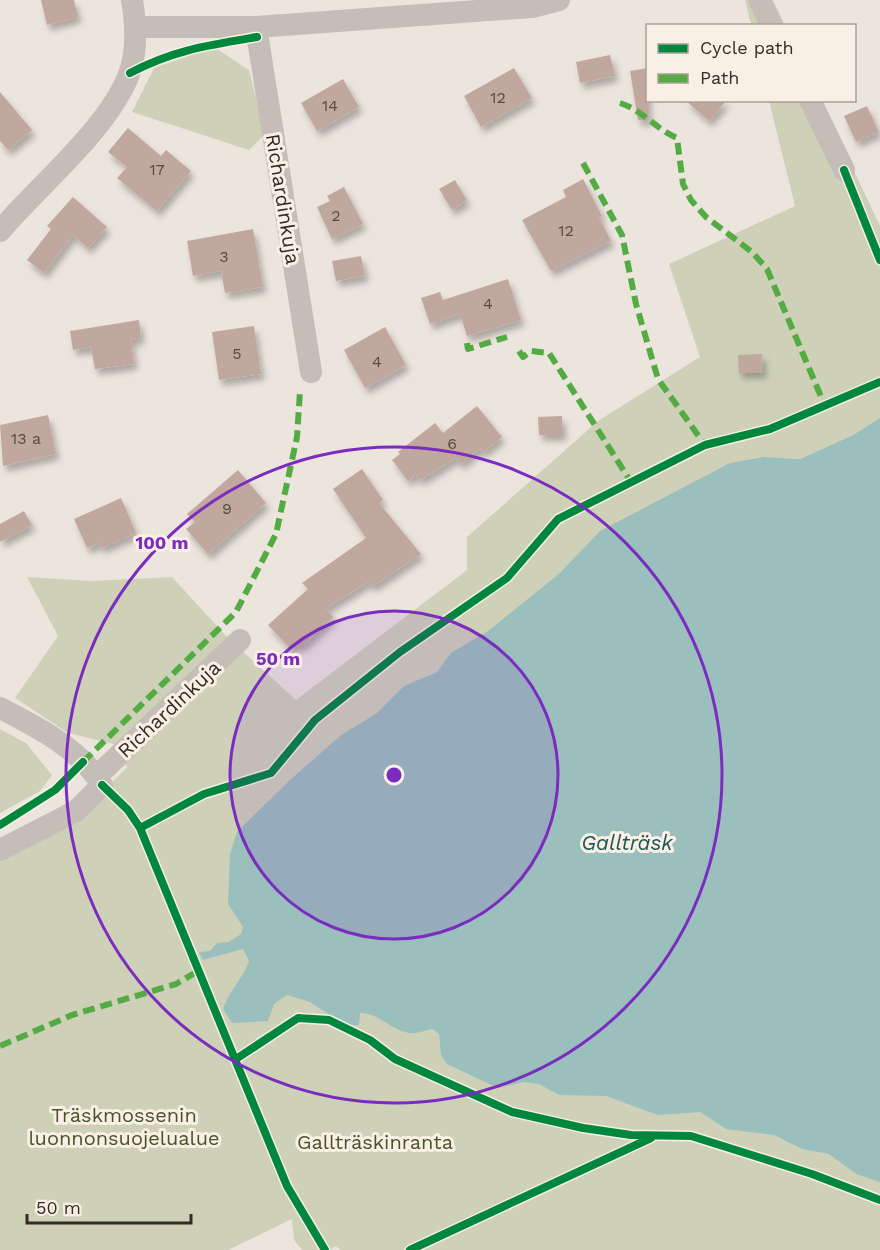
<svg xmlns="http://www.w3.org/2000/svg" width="880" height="1250" font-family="'Work Sans',sans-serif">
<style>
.green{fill:#ced1b8}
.water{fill:#9abfbd}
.building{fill:#c0a89f;filter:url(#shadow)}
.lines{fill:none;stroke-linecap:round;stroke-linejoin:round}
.minor{stroke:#c5bdb7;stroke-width:22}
.quiet{stroke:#54ab44;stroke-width:6;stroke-dasharray:12 6;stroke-linecap:butt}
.cycleway-casing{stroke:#f9efe5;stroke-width:11}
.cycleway{stroke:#00873e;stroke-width:8}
.ring{fill:none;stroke:#7b2cbf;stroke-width:3}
.labels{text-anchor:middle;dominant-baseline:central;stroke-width:6;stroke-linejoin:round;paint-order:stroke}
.number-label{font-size:16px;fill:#584a44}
.street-label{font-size:20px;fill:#352a26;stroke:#f9efe5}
.park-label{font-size:20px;fill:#465429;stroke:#f9efe5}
.water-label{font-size:21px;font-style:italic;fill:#1b5657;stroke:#f9efe5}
.centre{fill:#7b2cbf;stroke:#f9efe5;stroke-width:3}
.ring-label{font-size:18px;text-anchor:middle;font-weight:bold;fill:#7b2cbf;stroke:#f9efe5;stroke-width:6;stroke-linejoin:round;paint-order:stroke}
</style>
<defs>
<filter id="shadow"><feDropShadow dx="3.5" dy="6" stdDeviation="3" flood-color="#0004"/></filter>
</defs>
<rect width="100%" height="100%" fill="#ece5de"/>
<path class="green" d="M 745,0 L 773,0 L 785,25 L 751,25 Z
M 214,47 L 249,70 L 265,134 L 249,150 L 132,112 L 154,68 Z
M 769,101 L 821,101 L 880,226 L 880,418 L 853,435 L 800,459 L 764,457 L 880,711 L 880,1250 L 340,1250 L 336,1246 L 329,1250 L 302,1250 L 294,1240 L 292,1219 L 228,1250 L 0,1250 L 0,855 L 98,803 L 113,781 L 127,768 L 118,745 L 68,733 L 15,698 L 58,636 L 27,577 L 91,581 L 172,577 L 227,637 L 296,700 L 467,570 L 467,537 L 598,421 L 700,357 L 669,264 L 795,206 Z
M 0,729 L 26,743 L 52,775 L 40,791 L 0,813 Z"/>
<path class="water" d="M 880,418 L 880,1182 L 856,1174 L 829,1154 L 802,1149 L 774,1135 L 726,1129 L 700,1112 L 658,1115 L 606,1096 L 559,1095 L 539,1084 L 524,1082 L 498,1088 L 447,1064 L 441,1055 L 439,1034 L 433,1029 C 426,1030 417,1034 409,1033 C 391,1030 377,1012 360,1013 L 359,1025 L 347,1026 L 310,1002 L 287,995 L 274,1004 L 268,1021 L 232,1023 L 223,1009 C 229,990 243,979 249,961 L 243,949 L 203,960 L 199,952 L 210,951 L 217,943 L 229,942 L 241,934 L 243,927 L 228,904 L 230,854 L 237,832 L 290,780 L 340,736 L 377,713 L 404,686 L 437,672 L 451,653 L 488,631 L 560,573 L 600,531 L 730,463 L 764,457 L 800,459 L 853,435 Z"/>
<path class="building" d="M 41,0 L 74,0 L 78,17 L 47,25 Z
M 610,55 L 615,76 L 580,83 L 576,62 Z
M 514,68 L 532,98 L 481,127 L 464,96 Z
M 648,68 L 648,120 L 638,120 L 630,71 Z
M 343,79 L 359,107 L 317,131 L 301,103 Z
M 0,92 L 32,130 L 8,150 L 0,141 Z
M 685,100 L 727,100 L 709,121 Z
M 867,106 L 879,132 L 856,142 L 844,116 Z
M 128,128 L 161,156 L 166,150 L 191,171 L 157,211 L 117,178 L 127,167 L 108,152 Z
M 583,179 L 602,216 L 599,217 L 611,241 L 551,271 L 522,220 L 566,197 L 563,190 Z
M 455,180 L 467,200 L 452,210 L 439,189 Z
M 344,187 L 363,224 L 332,239 L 317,207 L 330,201 L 327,196 Z
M 73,197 L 107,227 L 88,248 L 73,235 L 44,273 L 27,260 L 51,229 L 47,226 Z
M 253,229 L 263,287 L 225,293 L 221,271 L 193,276 L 187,241 Z
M 361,256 L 365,276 L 336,281 L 332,261 Z
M 508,279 L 521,320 L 467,336 L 460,314 L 430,324 L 421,298 L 440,292 L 443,300 Z
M 139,320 L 141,338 L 131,340 L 134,364 L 95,369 L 91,347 L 73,350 L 70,331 Z
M 254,326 L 261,374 L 219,380 L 212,332 Z
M 385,327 L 406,365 L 365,388 L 344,350 Z
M 762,354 L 763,372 L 739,373 L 738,355 Z
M 477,406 L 502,437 L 483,452 L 480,448 L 461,464 L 456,458 L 420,480 L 416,474 L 408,481 L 392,460 L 400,454 L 398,452 L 435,423 L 443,433 Z
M 48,415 L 56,454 L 3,466 L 0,425 Z
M 562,416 L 563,435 L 539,435 L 538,417 Z
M 362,469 L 383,500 L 379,503 L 421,554 L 373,586 L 368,582 L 326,608 L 333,617 L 302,646 L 296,645 L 291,649 L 268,625 L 308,589 L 302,583 L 366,538 L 333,489 Z
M 238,470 L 266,503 L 208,554 L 186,529 L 195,522 L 187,514 Z
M 121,498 L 136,533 L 101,548 L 99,543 L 87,548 L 74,519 Z
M 24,511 L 32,525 L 0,542 L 0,524 Z"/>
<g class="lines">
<path class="minor" d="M 759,0 L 772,26
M 137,27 L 256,27 L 532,7 L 559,0
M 256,27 L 311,372
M 810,100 L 844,170
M 0,231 C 40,184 104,133 128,77 C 138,53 136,24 132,0
M 0,708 C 37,727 79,748 102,785 L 76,811 L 0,850
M 97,776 L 240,640"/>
<path class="quiet" d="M 620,103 C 642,110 656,129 677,138 L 683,184 L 691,200 L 706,217 L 752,252 L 767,269 L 825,406
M 583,163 L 622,235 L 636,304 L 658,379 L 705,445
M 467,343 L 468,349 L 507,337
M 519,351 L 523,357 L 531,351 L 549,353 L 631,482
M 83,762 L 236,612 L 276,534 L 297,437 L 300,391
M 0,1046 L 72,1015 L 176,984 L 200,970"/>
<g class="cycleway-casing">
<path id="cycleway" d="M 130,73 C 173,50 209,45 257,37
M 844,170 L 880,260
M 102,785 L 128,810 L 140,828 L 287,1186 L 325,1250
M 0,825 L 55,790 L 83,762
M 140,828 L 204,794 L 271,773 L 315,720 L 400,652 L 507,578 L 558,519 L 705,445 L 770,429 L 880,382
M 236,1059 L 298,1018 L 329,1020 L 370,1040 L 395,1059 L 512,1112 L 583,1128 L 631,1135 L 691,1136 L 812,1174 L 880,1200
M 410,1250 L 651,1138"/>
</g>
<use href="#cycleway" class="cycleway"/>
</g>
<circle cx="394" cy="775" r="164" fill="#7b2cbf" fill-opacity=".12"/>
<g class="ring">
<circle cx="394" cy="775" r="164"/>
<circle cx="394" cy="775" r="328"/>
</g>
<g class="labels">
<g class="number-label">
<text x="498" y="97">12</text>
<text x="330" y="105">14</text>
<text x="157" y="169">17</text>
<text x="336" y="215">2</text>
<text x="566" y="230">12</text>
<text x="224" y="256">3</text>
<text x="488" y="303">4</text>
<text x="237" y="353">5</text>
<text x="377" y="361">4</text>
<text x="26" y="438">13 a</text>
<text x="452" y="443">6</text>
<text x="227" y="508">9</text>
</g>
<g class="street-label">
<text transform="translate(283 199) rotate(81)">Richardinkuja</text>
<text transform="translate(169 709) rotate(-43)">Richardinkuja</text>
</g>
<g class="park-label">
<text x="124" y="1115">Träskmossenin<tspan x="124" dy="23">luonnonsuojelualue</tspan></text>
<text x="375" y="1142">Gallträskinranta</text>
</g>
<g class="water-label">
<text x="627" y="842">Gallträsk</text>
</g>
</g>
<circle cx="394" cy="775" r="9" class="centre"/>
<g class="ring-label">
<text x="162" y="549">100 m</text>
<text x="278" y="665">50 m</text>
</g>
<rect x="646" y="24" width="210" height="78" fill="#f9efe5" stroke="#aba099" stroke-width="1.5"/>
<rect x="658" y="44" width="30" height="9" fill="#00873e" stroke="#aba099" stroke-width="1.5"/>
<text x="700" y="54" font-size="18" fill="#352a26">Cycle path</text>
<rect x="658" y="74" width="30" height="9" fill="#54ab44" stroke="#aba099" stroke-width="1.5"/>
<text x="700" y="84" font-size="18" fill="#352a26">Path</text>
<path d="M27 1214v9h164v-9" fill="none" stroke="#352a26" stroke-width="3"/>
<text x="36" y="1214" font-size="18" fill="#352a26" stroke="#f9efe5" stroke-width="4.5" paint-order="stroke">50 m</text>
</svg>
